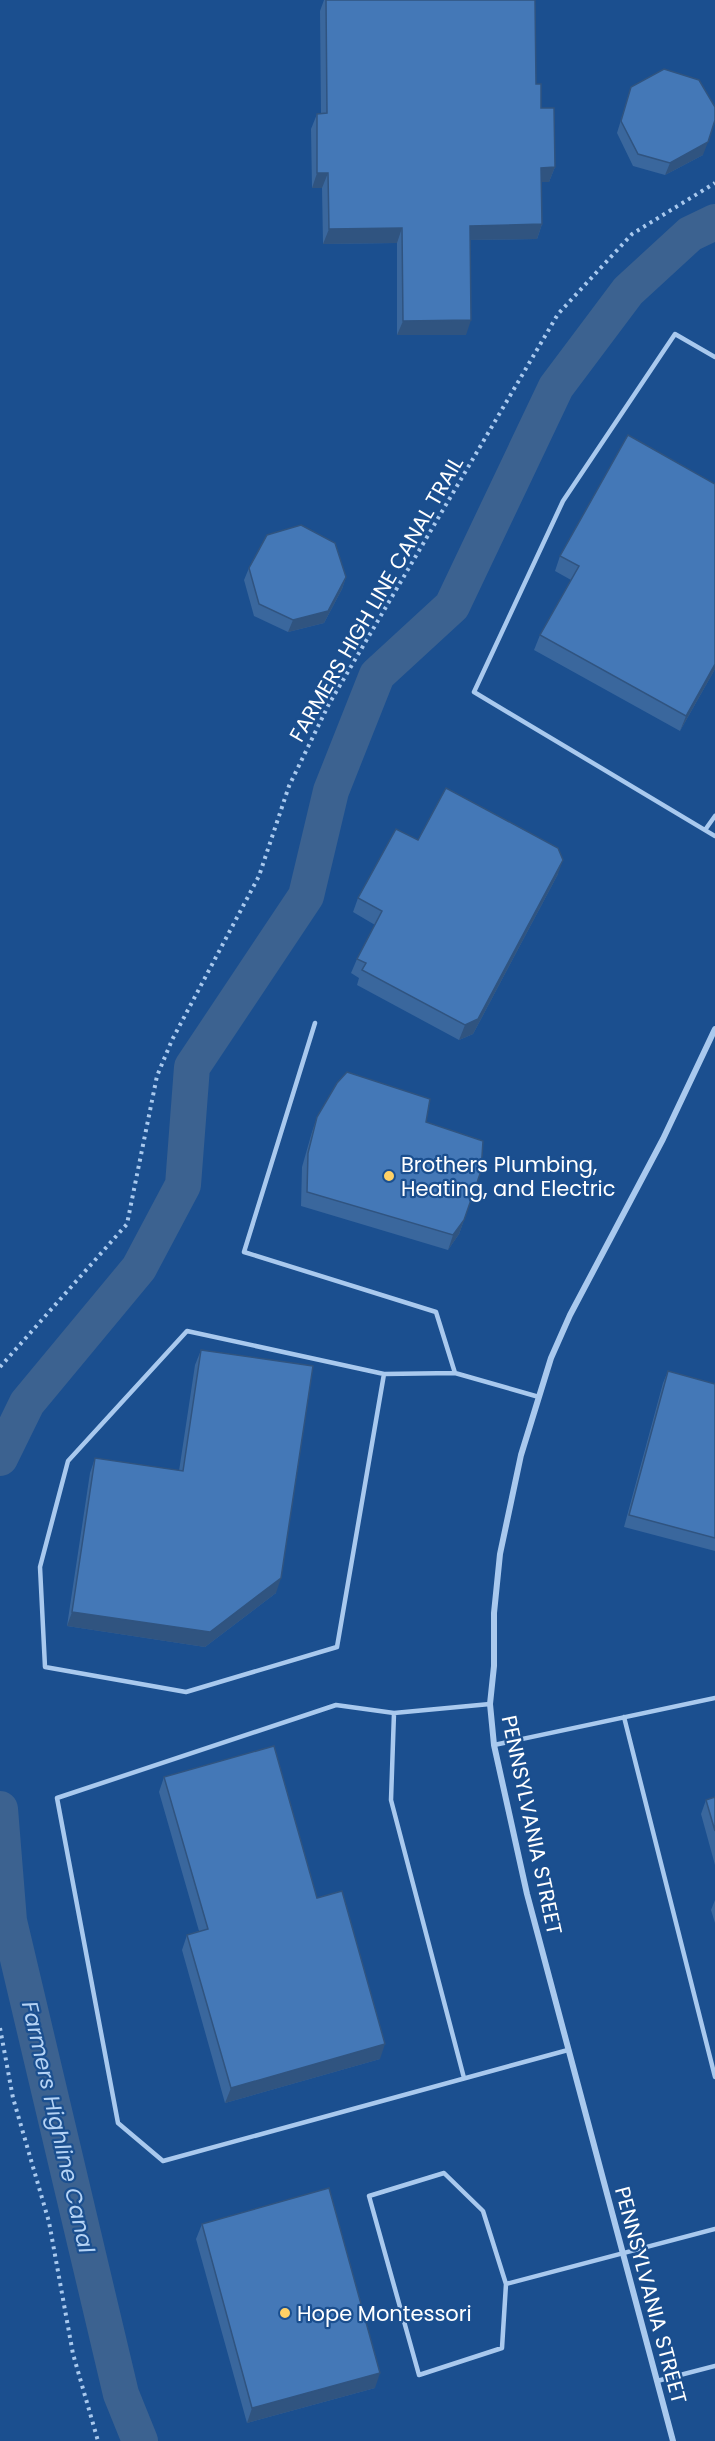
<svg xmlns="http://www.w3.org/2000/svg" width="715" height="2441" font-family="Poppins,sans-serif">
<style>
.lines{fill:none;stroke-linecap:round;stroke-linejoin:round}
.canal{stroke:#3c6290;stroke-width:36}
.path{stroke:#a9c9ee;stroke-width:4;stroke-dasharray:3 4.5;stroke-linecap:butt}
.lane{stroke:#a9c9ee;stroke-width:4.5}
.street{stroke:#a9c9ee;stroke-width:6}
.wall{fill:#3a679d}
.shaded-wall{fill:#305480}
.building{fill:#4478b7;stroke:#305480;stroke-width:1.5}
.poi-dot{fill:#ffd166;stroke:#1b4f8f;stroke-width:2}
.labels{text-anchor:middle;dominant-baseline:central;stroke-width:4.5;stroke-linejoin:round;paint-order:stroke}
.street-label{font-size:21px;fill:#fff;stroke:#1b4f8f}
.poi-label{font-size:21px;fill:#fff;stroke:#1b4f8f;text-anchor:start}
.water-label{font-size:22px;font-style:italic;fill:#b5d3f5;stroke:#1b4f8f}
</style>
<rect width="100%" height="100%" fill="#1b4f8f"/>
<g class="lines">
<path class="canal" d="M 0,1458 L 27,1403 L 139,1268 L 183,1185 L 192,1067 L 306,896 L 331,791 L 377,675 L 452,606 L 556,387 L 628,291 L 690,234 L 715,222
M 0,1809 L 9,1921 L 121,2394 L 140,2441"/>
<path class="path" d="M 0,1367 L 127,1224 L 157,1076 L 172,1040 L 259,876 L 289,786 L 329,704 L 558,314 L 632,234 L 715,183
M 0,2028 L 13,2098 L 49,2222 L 73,2354 L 98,2441"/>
<path class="lane" d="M 715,357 L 675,334 L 563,501 L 474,692 L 715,836
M 705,830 L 715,816
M 315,1023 L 244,1252 L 436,1312 L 455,1373 L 539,1397
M 384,1374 L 337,1647 L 186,1692 L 45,1667 L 40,1567 L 68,1461 L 187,1331 L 384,1374 L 455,1373
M 490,1704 L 394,1713 L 336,1705 L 57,1798 L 118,2123 L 163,2161 L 568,2050
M 394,1713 L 391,1800 L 464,2078
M 624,1717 L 715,2077
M 494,1745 L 715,1698
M 444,2173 L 483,2211 L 506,2284 L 502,2348 L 419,2375 L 369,2196 Z
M 506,2284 L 715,2229
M 657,2381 L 715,2366"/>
<path class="street" d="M 673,2441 L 527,1894 L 494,1745 L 490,1704 L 494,1666 L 494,1613 L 500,1554 L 521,1455 L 551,1358 L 570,1315 L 663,1139 L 715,1029"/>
</g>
<path class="wall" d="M 324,0 L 535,0 L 536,84 L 555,167 L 549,182 L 541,182 L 542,224 L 537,239 L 470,240 L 466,335 L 397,335 L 397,243 L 323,244 L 322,188 L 312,188 L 311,129 L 317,114 L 321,114 L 320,11 Z
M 631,87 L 703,155 L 665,175 L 633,166 L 617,133 Z
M 715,484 L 715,669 L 680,731 L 534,650 L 540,635 L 571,580 L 555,571 L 560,556 Z
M 249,568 L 346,577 L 342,589 L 324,623 L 288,632 L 254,616 L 244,580 Z
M 418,840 L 558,874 L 473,1034 L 459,1040 L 357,985 L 359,978 L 351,973 L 357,959 L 375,925 L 353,912 L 358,898 Z
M 317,1117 L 426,1122 L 464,1220 L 459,1234 L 448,1250 L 301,1206 L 302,1167 L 312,1132 Z
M 201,1350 L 276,1593 L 205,1647 L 67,1626 L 90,1473 L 95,1458 L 179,1471 L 195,1365 Z
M 668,1371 L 715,1384 L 715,1551 L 624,1527 L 663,1383 Z
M 164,1777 L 317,1898 L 380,2059 L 225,2103 L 182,1950 L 187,1935 L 199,1931 L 159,1792 Z
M 715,1797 L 715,1865 L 701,1814 L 706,1800 Z
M 715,1900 L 715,1923 L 711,1910 Z
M 202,2224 L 375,2388 L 247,2423 L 196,2239 Z"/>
<path class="shaded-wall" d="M 708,142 L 703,155 L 665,175 L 670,163 Z
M 555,167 L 549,182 L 536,182 L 541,168 Z
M 317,173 L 328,173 L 322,188 L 312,188 Z
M 542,224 L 537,239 L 465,240 L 470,226 Z
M 402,228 L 397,243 L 323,244 L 329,229 Z
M 471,320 L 466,335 L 397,335 L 403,321 Z
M 346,577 L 342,589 L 324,623 L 288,632 L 293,620 Z
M 715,664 L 715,669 L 680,731 L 686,716 Z
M 563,860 L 558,874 L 473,1034 L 459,1040 L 465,1025 Z
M 464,1220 L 459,1234 L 448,1250 L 453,1235 Z
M 281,1578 L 276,1593 L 205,1647 L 67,1626 L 72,1612 Z
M 385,2044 L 380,2059 L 225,2103 L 231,2088 Z
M 380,2373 L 375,2388 L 247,2423 L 252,2408 Z"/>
<path class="building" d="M 326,0 L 535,0 L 536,84 L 541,84 L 541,108 L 554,108 L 555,167 L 541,168 L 542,224 L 470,226 L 471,320 L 403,321 L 402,228 L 329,229 L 328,173 L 317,173 L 317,114 L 327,113 Z
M 664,69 L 699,80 L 715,107 L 715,120 L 708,142 L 670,163 L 638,154 L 621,121 L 631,87 Z
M 628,435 L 715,484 L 715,664 L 686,716 L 540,635 L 579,566 L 560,556 Z
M 301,525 L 335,543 L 346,577 L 328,611 L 293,620 L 259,604 L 249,568 L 267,535 Z
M 446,788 L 558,848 L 563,860 L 478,1019 L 465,1025 L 362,970 L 366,963 L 357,959 L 382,911 L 358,898 L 396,829 L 418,840 Z
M 347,1072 L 430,1099 L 426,1122 L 483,1141 L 481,1171 L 464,1220 L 453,1235 L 307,1192 L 308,1153 L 317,1117 L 337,1083 Z
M 201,1350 L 313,1366 L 281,1578 L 210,1632 L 72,1612 L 95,1458 L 183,1471 Z
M 668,1371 L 715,1384 L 715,1538 L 629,1515 Z
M 274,1746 L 317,1898 L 342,1891 L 385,2044 L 231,2088 L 187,1935 L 208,1929 L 164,1777 Z
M 715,1797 L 715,1831 L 706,1800 Z
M 329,2188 L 380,2373 L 252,2408 L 202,2224 Z"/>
<g class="poi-dot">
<circle cx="389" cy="1176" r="6"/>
<circle cx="285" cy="2313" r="6"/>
</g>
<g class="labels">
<g class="street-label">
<text transform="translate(376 599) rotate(-60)">FARMERS HIGH LINE CANAL TRAIL</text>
<text transform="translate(532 1825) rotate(78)">PENNSYLVANIA STREET</text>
<text transform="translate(651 2295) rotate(75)">PENNSYLVANIA STREET</text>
</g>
<g class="poi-label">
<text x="401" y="1164">Brothers Plumbing,<tspan x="401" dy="24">Heating, and Electric</tspan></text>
<text x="297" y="2313">Hope Montessori</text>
</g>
<g class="water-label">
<text transform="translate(58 2127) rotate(77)">Farmers Highline Canal</text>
</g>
</g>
</svg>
